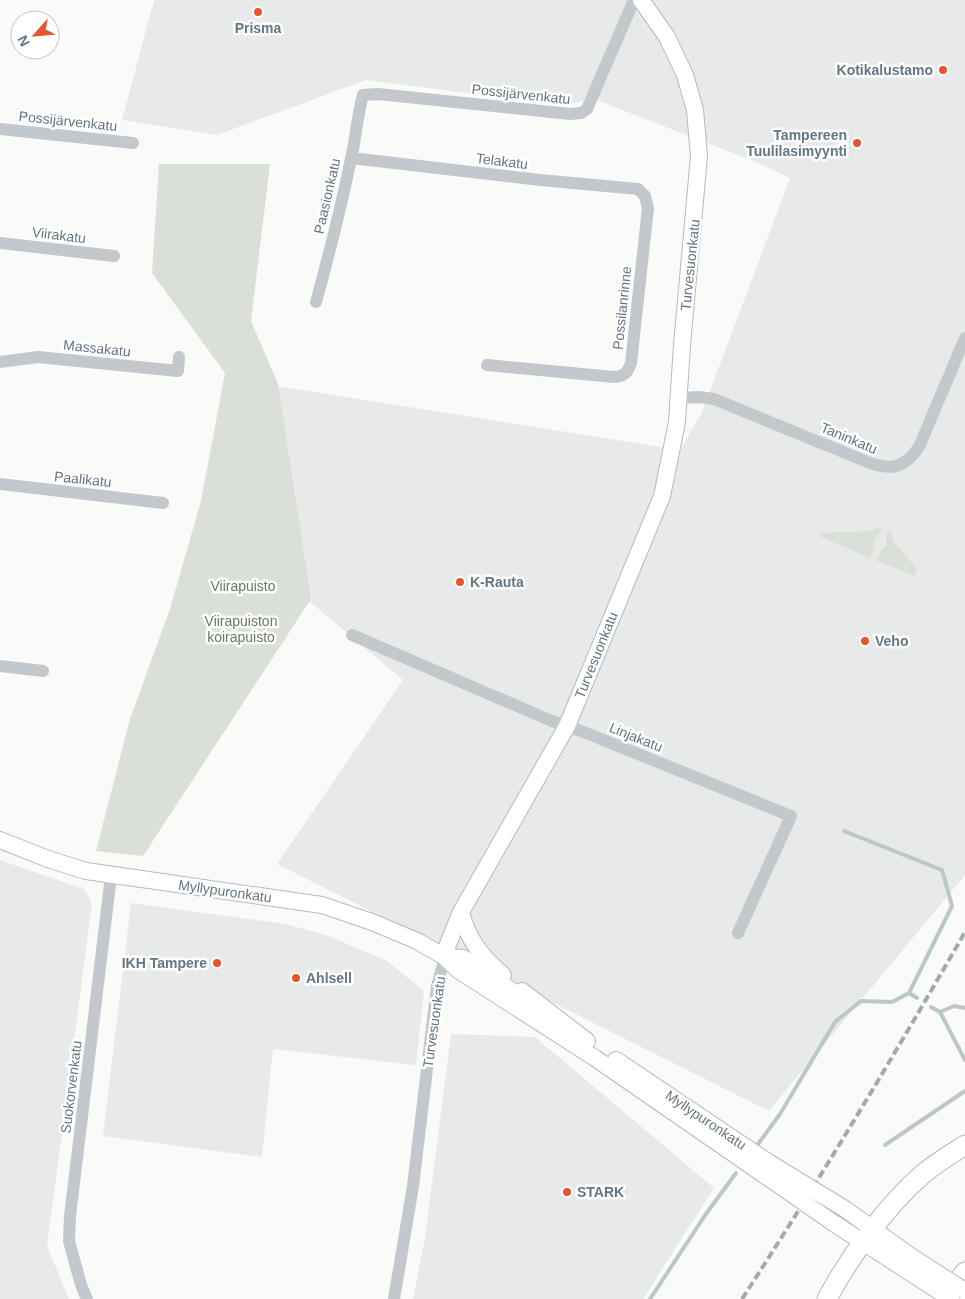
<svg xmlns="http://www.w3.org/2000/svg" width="965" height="1299" font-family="Arial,sans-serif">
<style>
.built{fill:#e8e9e9}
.green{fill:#dadfd7}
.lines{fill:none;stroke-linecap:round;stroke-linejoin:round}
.stream{stroke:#bbc7cb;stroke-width:4}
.major-casing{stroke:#b5babe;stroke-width:18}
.highway-casing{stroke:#b4b9bd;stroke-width:21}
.minor{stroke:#c3c8cc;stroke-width:12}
.major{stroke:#fff;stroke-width:16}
.highway{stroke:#fff;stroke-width:19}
.rail{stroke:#a2aab0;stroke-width:4;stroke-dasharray:8 4;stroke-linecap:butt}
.major-bridge-casing{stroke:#b5babe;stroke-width:18;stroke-linecap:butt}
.major-bridge{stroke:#fff;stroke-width:16}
.poi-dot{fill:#e4572e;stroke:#fff;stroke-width:2}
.labels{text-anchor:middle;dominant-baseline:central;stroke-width:5;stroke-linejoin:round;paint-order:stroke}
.poi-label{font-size:14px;font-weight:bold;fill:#657683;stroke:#fff;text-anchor:start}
.street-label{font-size:14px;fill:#657683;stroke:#fff}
.park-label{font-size:14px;fill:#687a64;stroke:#fff}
</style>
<rect width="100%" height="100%" fill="#fafaf8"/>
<path class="built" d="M 154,0 L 965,0 L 965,875 L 769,1111 L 277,864 L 403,680 L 309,601 L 276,386 L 680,450 L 702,412 L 790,178 L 756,162 L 594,99 L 561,105 L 366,80 L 217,135 L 122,120 Z
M 0,860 L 84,889 L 92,904 L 47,1246 L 69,1299 L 0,1299 Z
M 131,903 L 286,924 L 326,935 L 387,961 L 424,991 L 416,1065 L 273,1049 L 262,1157 L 103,1136 Z
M 451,1034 L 535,1037 L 714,1188 L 643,1299 L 413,1299 L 425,1238 Z"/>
<path class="green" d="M 159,164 L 270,164 L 251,321 L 278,384 L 311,599 L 143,856 L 96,851 L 130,719 L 170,609 L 201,501 L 225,373 L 152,273 Z
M 877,528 L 882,529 L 879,535 L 873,540 L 874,547 L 870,558 L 819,536 L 823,533 L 870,531 Z
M 888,531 L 891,532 L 893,541 L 917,569 L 915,575 L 912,575 L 877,561 L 881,549 L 883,550 L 887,544 L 886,538 Z"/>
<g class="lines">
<path class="stream" d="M 909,993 L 917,998
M 931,1007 L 940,1012 L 965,1060
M 940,1012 L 954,1006 L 965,1008
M 758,1144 L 780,1114 L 835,1022 L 861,1001 L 892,1002 L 909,993 L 952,906 L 942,870 L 844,831
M 885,1145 L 965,1091
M 650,1299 L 706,1214 L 736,1173"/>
<g class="major-casing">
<path id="major" d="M 0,840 L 48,859 L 86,871 L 322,905 L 372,922 L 417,941 L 445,957 L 458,970 L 595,1058 L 760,1172
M 461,912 C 468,940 481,956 503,975
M 445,957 L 448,944 L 461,912 L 567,726 L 662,496 L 677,422 L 682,345 L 699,156 L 695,110 L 685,75 L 667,37 L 641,0
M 445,957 L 463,958 L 527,1001
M 522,991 L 587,1041
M 616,1060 L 768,1162
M 845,1209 L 912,1257
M 835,1224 L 903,1268"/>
</g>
<g class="highway-casing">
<path id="highway" d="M 827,1299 C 850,1256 886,1206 923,1174 C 936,1163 951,1154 965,1145
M 944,1299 L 965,1272"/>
</g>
<path class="minor" d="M 0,129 L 133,143
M 351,158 L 540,180 L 638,189 L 645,196 L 648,208 L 631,363 C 628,372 624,377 614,377 L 487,365
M 0,243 L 114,256
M 316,302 C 329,255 341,207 351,159 C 356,138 357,116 363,95 L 378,94 L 570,114 L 581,113 L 587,109 L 634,0
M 0,362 L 38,357 L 178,371 L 179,357
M 679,398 L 699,397 L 714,399 L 870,463 C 893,471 905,467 919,447 L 965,338
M 0,484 L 163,503
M 352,635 L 552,721 L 581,731 L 791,816 L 738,933
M 0,666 L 43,671
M 87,1299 L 81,1285 L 69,1241 L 70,1216 L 111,876
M 394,1299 L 413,1186 L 437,986 L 445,957"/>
<use href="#major" class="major"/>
<use href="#highway" class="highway"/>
<path class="rail" d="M 742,1299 C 820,1179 894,1056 965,932"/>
<g class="major-bridge-casing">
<path id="major-bridge" d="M 768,1162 L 845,1209
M 760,1172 L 835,1224
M 912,1257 L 965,1291
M 903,1268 L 951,1299"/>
</g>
<use href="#major-bridge" class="major-bridge"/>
</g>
<g class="poi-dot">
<circle cx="258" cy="12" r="5"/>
<circle cx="943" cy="70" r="5"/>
<circle cx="857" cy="143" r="5"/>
<circle cx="460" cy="582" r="5"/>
<circle cx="865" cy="641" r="5"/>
<circle cx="217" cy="963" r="5"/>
<circle cx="296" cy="978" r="5"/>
<circle cx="567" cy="1192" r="5"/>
</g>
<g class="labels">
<g class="poi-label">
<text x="258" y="28" text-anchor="middle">Prisma</text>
<text x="933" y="70" text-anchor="end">Kotikalustamo</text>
<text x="847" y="135" text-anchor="end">Tampereen<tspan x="847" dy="16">Tuulilasimyynti</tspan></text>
<text x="470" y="582">K-Rauta</text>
<text x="875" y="641">Veho</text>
<text x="207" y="963" text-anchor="end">IKH Tampere</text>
<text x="306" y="978">Ahlsell</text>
<text x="577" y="1192">STARK</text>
</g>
<g class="street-label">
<text transform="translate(521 94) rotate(6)">Possijärvenkatu</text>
<text transform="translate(68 121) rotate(6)">Possijärvenkatu</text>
<text transform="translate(502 161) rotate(7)">Telakatu</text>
<text transform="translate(327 196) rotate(-77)">Paasionkatu</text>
<text transform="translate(59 235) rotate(7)">Viirakatu</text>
<text transform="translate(690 265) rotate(-84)">Turvesuonkatu</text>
<text transform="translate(622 308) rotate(-84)">Possilanrinne</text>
<text transform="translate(97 348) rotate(6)">Massakatu</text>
<text transform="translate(849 438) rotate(23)">Taninkatu</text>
<text transform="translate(83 479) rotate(6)">Paalikatu</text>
<text transform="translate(596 655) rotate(-68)">Turvesuonkatu</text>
<text transform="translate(636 737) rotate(22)">Linjakatu</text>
<text transform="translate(225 891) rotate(8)">Myllypuronkatu</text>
<text transform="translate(434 1022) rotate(-82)">Turvesuonkatu</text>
<text transform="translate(71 1087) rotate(-83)">Suokorvenkatu</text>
<text transform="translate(706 1120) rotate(34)">Myllypuronkatu</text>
</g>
<g class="park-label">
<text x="243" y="586">Viirapuisto</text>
<text x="241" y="621">Viirapuiston<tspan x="241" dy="16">koirapuisto</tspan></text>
</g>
</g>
<g transform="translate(35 35) rotate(243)"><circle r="24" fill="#ffffff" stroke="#c1c8cd"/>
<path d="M0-4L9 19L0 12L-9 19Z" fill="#e4572e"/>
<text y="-8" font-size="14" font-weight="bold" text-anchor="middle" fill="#657683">N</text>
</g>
</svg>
